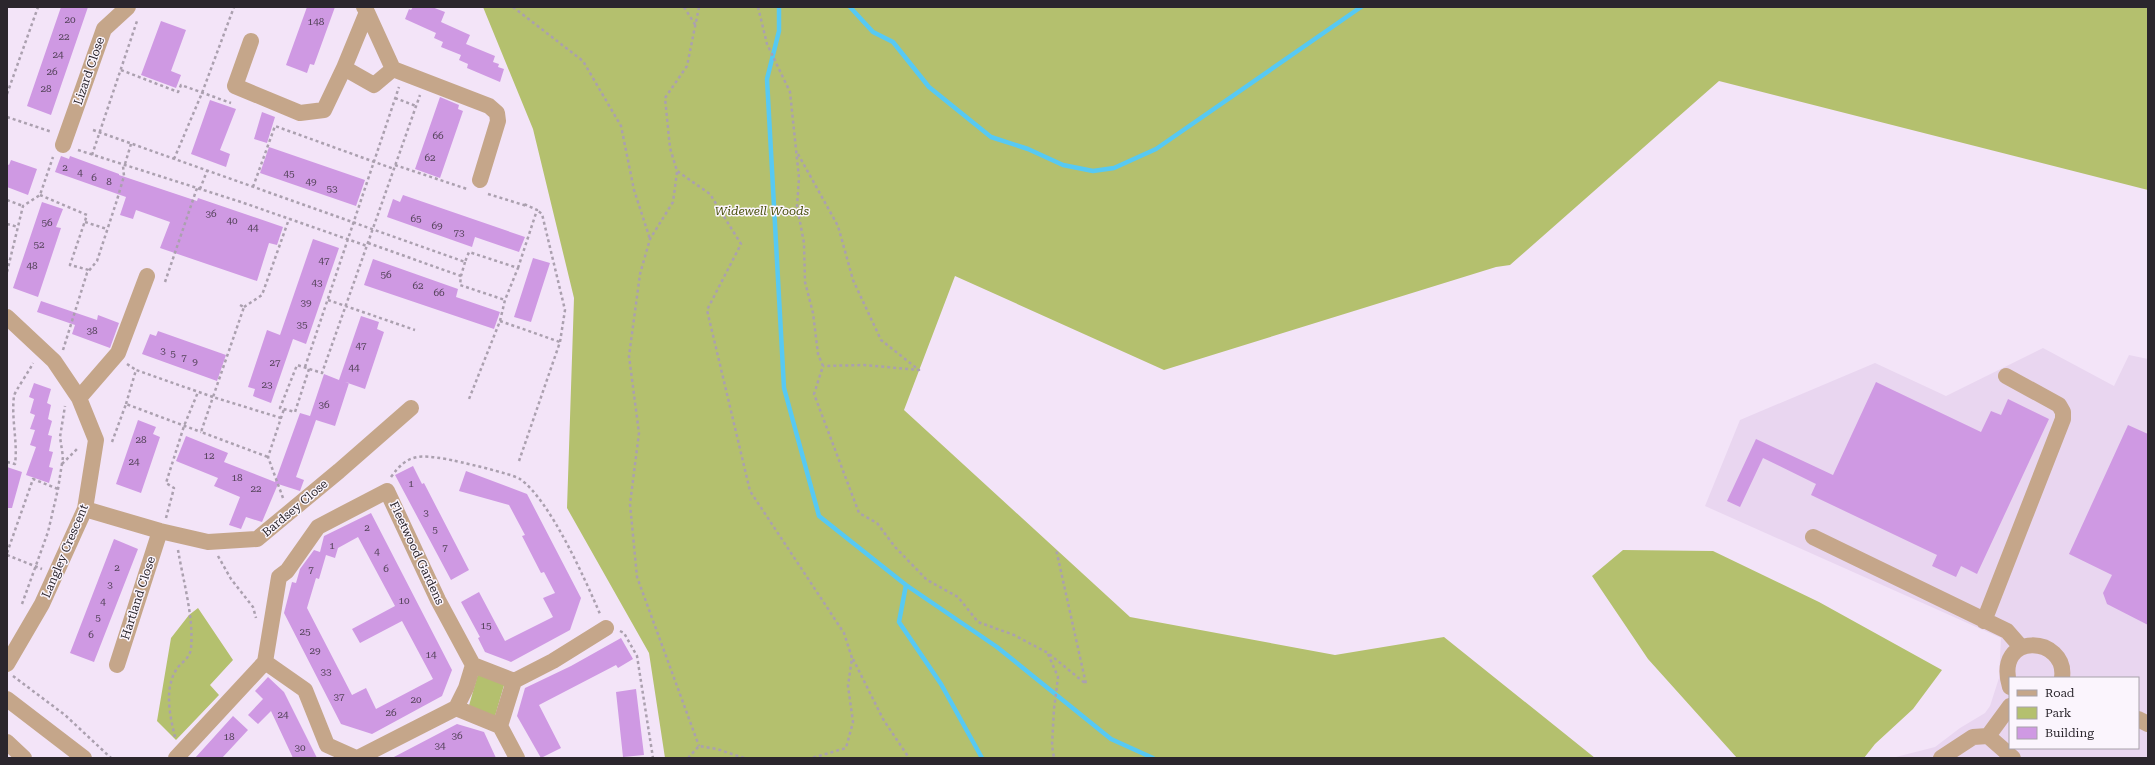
<svg xmlns="http://www.w3.org/2000/svg" width="2155" height="765" font-family="'Roboto Serif',serif">
<style>
.built{fill:#e9d6f0;fill-rule:evenodd}
.green{fill:#b4c06e}
.lines{fill:none;stroke-linecap:round;stroke-linejoin:round}
.stream{stroke:#57c9f3;stroke-width:4.5}
.building{fill:#cf99e3;fill-rule:evenodd}
.path{stroke:#aba0af;stroke-width:2.5;stroke-dasharray:3 3;stroke-linecap:butt}
.minor{stroke:#c5a68a;stroke-width:16}
.labels{text-anchor:middle;dominant-baseline:central;stroke-width:3;stroke-linejoin:round;paint-order:stroke}
.number-label{font-size:10px;fill:#54435a}
.street-label{font-size:12px;fill:#2b262d;stroke:#fbf5fd}
.park-label{font-size:12px;font-style:italic;fill:#49510c;stroke:#fbf5fd}
</style>
<rect width="100%" height="100%" fill="#f3e4f8"/>
<path class="built" d="M 2043,348 L 2114,386 L 2129,355 L 2148,359 L 2148,758 L 1892,758 L 1935,747 L 1960,728 L 1985,713 L 1990,706 L 1999,678 L 2001,638 L 1705,506 L 1740,420 L 1875,363 L 1946,396 ZM 2010,678 L 2138,678 L 2138,748 L 2010,748 Z"/>
<path class="green" d="M 483,7 L 2148,7 L 2148,190 L 1719,81 L 1510,265 L 1496,267 L 1164,370 L 955,276 L 904,410 L 1130,617 L 1335,655 L 1444,637 L 1595,758 L 665,758 L 649,653 L 567,508 L 574,298 L 533,129 Z
M 1623,550 L 1713,551 L 1819,602 L 1942,670 L 1913,709 L 1875,744 L 1864,758 L 1737,758 L 1648,659 L 1592,576 Z
M 198,608 L 233,660 L 210,685 L 219,695 L 176,740 L 157,721 L 171,638 L 189,615 Z
M 478,674 L 505,682 L 495,716 L 468,709 Z"/>
<g class="lines">
<path class="stream" d="M 779,7 L 779,31 L 767,79 L 784,388 L 819,516 L 906,585 L 997,647 L 1111,739 L 1153,758
M 850,7 L 873,32 L 893,42 L 929,87 L 991,137 L 1028,149 L 1063,165 L 1093,171 L 1114,168 L 1156,149 L 1361,7
M 906,585 L 899,622 L 941,684 L 982,758"/>
</g>
<path class="building" d="M 61,7 L 88,7 L 51,115 L 27,106 Z
M 307,7 L 335,7 L 314,65 L 310,64 L 307,73 L 286,65 Z
M 413,7 L 432,7 L 445,12 L 441,22 L 470,35 L 466,44 L 495,56 L 493,62 L 499,64 L 498,67 L 504,69 L 500,82 L 467,68 L 468,64 L 459,60 L 461,55 L 441,47 L 443,42 L 434,38 L 436,33 L 405,19 L 409,9 L 411,10 Z
M 161,21 L 186,30 L 171,71 L 181,75 L 176,88 L 141,75 Z
M 440,97 L 459,105 L 458,109 L 463,111 L 440,178 L 415,169 Z
M 210,100 L 236,109 L 220,150 L 230,154 L 226,167 L 191,154 Z
M 262,112 L 275,117 L 267,143 L 254,139 Z
M 269,147 L 365,180 L 356,206 L 260,173 Z
M 61,156 L 69,159 L 70,156 L 119,174 L 119,175 L 197,201 L 198,198 L 283,227 L 277,245 L 269,243 L 257,281 L 160,248 L 170,222 L 136,210 L 133,219 L 120,215 L 126,197 L 55,172 Z
M 11,160 L 37,169 L 28,195 L 7,187 L 7,164 L 9,165 Z
M 403,195 L 525,237 L 519,252 L 475,237 L 472,247 L 387,217 L 393,199 L 400,202 Z
M 42,202 L 63,209 L 56,227 L 61,228 L 38,297 L 13,288 Z
M 313,239 L 339,248 L 306,344 L 293,339 L 271,403 L 253,396 L 255,389 L 248,387 L 267,330 L 280,335 Z
M 533,258 L 550,263 L 531,322 L 514,317 Z
M 373,259 L 458,289 L 456,297 L 500,312 L 494,329 L 364,285 Z
M 41,301 L 97,320 L 98,315 L 119,323 L 110,348 L 72,334 L 75,325 L 37,312 Z
M 361,316 L 379,322 L 377,329 L 384,332 L 365,389 L 345,382 L 349,383 L 335,426 L 316,420 L 296,477 L 304,480 L 300,491 L 278,484 L 262,522 L 246,517 L 241,529 L 229,525 L 240,497 L 214,486 L 218,478 L 176,461 L 186,436 L 228,453 L 224,462 L 275,482 L 300,413 L 310,416 L 324,374 L 339,380 Z
M 158,331 L 226,355 L 217,381 L 142,354 L 150,334 L 156,336 Z
M 1876,382 L 1981,432 L 1991,411 L 2001,415 L 2008,399 L 2049,419 L 1977,574 L 1961,566 L 1956,577 L 1932,566 L 1937,555 L 1811,495 L 1816,484 L 1763,458 L 1740,507 L 1727,501 L 1756,439 L 1833,475 Z
M 34,383 L 51,389 L 47,403 L 51,405 L 48,419 L 52,421 L 48,435 L 52,436 L 49,451 L 53,452 L 49,467 L 53,468 L 49,483 L 26,475 L 36,447 L 30,445 L 35,430 L 30,429 L 35,415 L 30,413 L 34,399 L 29,397 Z
M 138,420 L 156,427 L 153,434 L 160,437 L 141,493 L 116,484 Z
M 2128,425 L 2148,434 L 2148,625 L 2107,604 L 2103,593 L 2112,575 L 2069,554 Z
M 413,466 L 422,484 L 424,483 L 469,570 L 451,580 L 395,475 Z
M 7,467 L 22,472 L 12,508 L 7,508 Z
M 466,471 L 527,494 L 581,598 L 570,630 L 511,662 L 485,652 L 478,638 L 480,637 L 461,602 L 479,592 L 505,641 L 553,617 L 543,598 L 555,593 L 544,572 L 541,573 L 522,536 L 525,535 L 509,505 L 459,491 Z
M 371,513 L 452,670 L 442,696 L 372,734 L 341,724 L 284,613 L 292,582 L 296,583 L 300,569 L 314,550 L 320,552 L 324,536 ZM 358,537 L 395,606 L 352,629 L 360,643 L 402,621 L 433,679 L 376,709 L 366,688 L 352,695 L 307,608 L 316,578 L 319,579 L 326,555 L 335,558 L 338,548 Z
M 114,539 L 138,549 L 94,662 L 70,653 Z
M 621,638 L 633,659 L 618,668 L 616,665 L 539,705 L 561,748 L 541,758 L 517,716 L 525,688 L 571,666 Z
M 268,677 L 284,692 L 317,758 L 293,758 L 271,711 L 258,724 L 248,715 L 263,699 L 255,691 Z
M 636,689 L 644,755 L 623,757 L 616,692 Z
M 233,716 L 248,730 L 222,758 L 195,758 Z
M 457,724 L 484,732 L 496,758 L 392,758 Z"/>
<g class="lines">
<path class="path" d="M 513,7 L 583,61 L 621,126 L 634,190 L 650,239
M 684,7 L 696,26
M 699,7 L 687,66 L 665,98 L 670,148 L 677,171 L 710,194 L 741,244 L 707,310 L 750,491 L 844,633 L 852,658 L 848,686 L 853,722 L 846,748 L 812,758
M 758,7 L 767,44 L 790,92 L 799,178 L 797,206 L 804,243 L 805,282 L 813,313 L 818,354 L 823,366 L 814,394 L 859,513 L 877,523 L 895,547 L 927,580 L 958,597 L 978,622 L 1014,635 L 1048,653 L 1086,684 L 1056,549
M 121,70 L 178,92 L 181,85 L 231,103
M 7,94 L 38,7
M 395,98 L 416,106
M 7,117 L 52,132
M 93,130 L 465,262 L 469,252 L 518,268 L 505,300 L 500,321 L 469,399
M 78,150 L 241,202 L 367,246
M 798,154 L 838,226 L 853,280 L 881,340 L 919,370 L 864,365 L 823,366
M 92,155 L 137,21
M 174,159 L 202,93 L 234,7
M 125,164 L 131,144
M 395,165 L 467,189
M 677,172 L 673,202 L 650,239 L 640,274 L 629,356 L 639,433 L 630,504 L 637,577 L 699,746
M 253,187 L 275,126 L 394,169
M 200,189 L 207,171
M 488,194 L 527,206
M 40,195 L 87,215 L 70,265 L 89,270
M 7,200 L 23,206
M 85,222 L 107,229
M 7,224 L 18,227
M 368,243 L 461,276
M 465,262 L 461,276 L 460,285 L 505,300
M 518,268 L 537,210 L 524,204
M 7,272 L 23,206 L 40,195 L 53,157
M 165,282 L 197,188
M 328,300 L 415,330
M 240,305 L 244,307 L 213,397 L 281,418
M 244,307 L 262,295 L 289,219
M 500,321 L 560,342
M 63,350 L 87,273 L 97,261 L 117,200 L 124,176 L 123,166
M 127,364 L 136,370
M 305,367 L 399,87
M 309,369 L 295,412 L 280,408 L 297,365 L 322,373 L 420,95
M 126,404 L 136,370 L 213,397 L 201,432 L 268,457
M 112,442 L 126,404 L 201,432
M 519,461 L 560,342 L 565,310 L 542,214 L 537,210
M 7,462 L 15,464 C 18,442 11,419 14,396 C 15,391 30,370 33,363
M 62,464 L 78,448
M 391,477 C 408,453 420,455 446,459 C 457,461 513,474 520,479 C 550,500 585,579 600,614
M 283,498 L 268,457 L 284,409
M 166,518 L 174,488 L 166,483 L 184,426 L 198,392
M 7,553 L 33,479 L 58,489
M 7,555 L 42,569
M 218,556 L 231,579 L 253,607 L 256,618
M 22,604 L 48,532 L 58,489 L 63,457 L 60,437 L 65,406
M 620,631 L 624,633 L 637,656 L 653,758
M 1048,654 L 1058,677 L 1054,709 L 1052,745 L 1054,758
M 853,659 L 883,719 L 909,758
M 13,676 L 65,715 L 111,758
M 175,737 C 170,716 164,690 176,670 C 181,662 190,659 191,648 C 194,618 183,580 178,550
M 688,758 L 699,746 L 717,749 L 744,758"/>
<path class="minor" d="M 364,7 L 367,12 L 393,69 L 374,85 L 344,68 L 367,12
M 251,41 L 235,86 L 300,113 L 324,110 L 344,68
M 393,69 L 489,106 L 497,113 L 498,121 L 480,180
M 63,145 L 104,29 L 128,7
M 7,317 L 54,361 L 79,398 L 96,440 L 85,509 L 42,604 L 7,664
M 79,398 L 118,353 L 147,276
M 85,509 L 160,531 L 208,542 L 257,539 L 339,471 L 411,408
M 1813,537 L 2007,631 L 2021,647
M 1984,621 L 2063,419 L 2063,412 L 2059,405 L 2006,376
M 117,665 L 160,531
M 2010,687 C 1993,630 2068,636 2062,678
M 7,699 L 84,758
M 2010,706 L 1988,736 L 2013,758
M 456,708 L 500,726 L 517,758
M 2138,719 L 2148,724
M 500,726 L 514,681
M 7,742 L 24,758
M 176,758 L 265,662
M 356,758 L 327,745 L 305,690 L 265,662 L 279,577 L 287,571 L 318,527 L 387,491 L 438,600 L 473,665 L 514,681 L 553,661 L 606,628
M 358,758 L 456,708 L 466,688 L 473,665
M 1941,758 L 1973,737 L 1988,736"/>
</g>
<g class="labels">
<g class="number-label">
<text x="70" y="19">20</text>
<text x="316" y="21">148</text>
<text x="64" y="36">22</text>
<text x="58" y="54">24</text>
<text x="52" y="71">26</text>
<text x="46" y="88">28</text>
<text x="438" y="135">66</text>
<text x="430" y="157">62</text>
<text x="65" y="167">2</text>
<text x="80" y="172">4</text>
<text x="289" y="173">45</text>
<text x="94" y="177">6</text>
<text x="109" y="181">8</text>
<text x="311" y="181">49</text>
<text x="332" y="188">53</text>
<text x="211" y="213">36</text>
<text x="416" y="218">65</text>
<text x="232" y="220">40</text>
<text x="47" y="222">56</text>
<text x="437" y="225">69</text>
<text x="253" y="227">44</text>
<text x="459" y="232">73</text>
<text x="39" y="244">52</text>
<text x="324" y="260">47</text>
<text x="32" y="265">48</text>
<text x="386" y="274">56</text>
<text x="317" y="282">43</text>
<text x="418" y="285">62</text>
<text x="439" y="292">66</text>
<text x="306" y="302">39</text>
<text x="302" y="324">35</text>
<text x="92" y="330">38</text>
<text x="361" y="345">47</text>
<text x="163" y="350">3</text>
<text x="173" y="353">5</text>
<text x="184" y="357">7</text>
<text x="195" y="361">9</text>
<text x="275" y="362">27</text>
<text x="354" y="367">44</text>
<text x="267" y="384">23</text>
<text x="324" y="404">36</text>
<text x="141" y="439">28</text>
<text x="209" y="455">12</text>
<text x="134" y="461">24</text>
<text x="237" y="477">18</text>
<text x="411" y="483">1</text>
<text x="256" y="488">22</text>
<text x="426" y="512">3</text>
<text x="367" y="527">2</text>
<text x="435" y="529">5</text>
<text x="332" y="545">1</text>
<text x="445" y="547">7</text>
<text x="377" y="551">4</text>
<text x="117" y="567">2</text>
<text x="386" y="568">6</text>
<text x="311" y="569">7</text>
<text x="110" y="584">3</text>
<text x="404" y="600">10</text>
<text x="103" y="601">4</text>
<text x="98" y="617">5</text>
<text x="486" y="625">15</text>
<text x="305" y="631">25</text>
<text x="91" y="634">6</text>
<text x="315" y="650">29</text>
<text x="431" y="654">14</text>
<text x="326" y="671">33</text>
<text x="339" y="696">37</text>
<text x="416" y="699">20</text>
<text x="391" y="712">26</text>
<text x="283" y="714">24</text>
<text x="457" y="735">36</text>
<text x="229" y="736">18</text>
<text x="440" y="745">34</text>
<text x="300" y="747">30</text>
</g>
<g class="street-label">
<text transform="translate(89 71) rotate(-71)">Lizard Close</text>
<text transform="translate(295 508) rotate(-40)">Bardsey Close</text>
<text transform="translate(65 551) rotate(-67)">Langley Crescent</text>
<text transform="translate(417 553) rotate(65)">Fleetwood Gardens</text>
<text transform="translate(138 598) rotate(-72)">Hartland Close</text>
</g>
<g class="park-label">
<text x="762" y="211">Widewell Woods</text>
</g>
</g>
<rect width="2155" height="765" fill="none" stroke="#2b262d" stroke-width="16"/>
<rect x="2009" y="677" width="130" height="72" fill="#fbf5fd" stroke="#a8a2aa"/>
<rect x="2017" y="690" width="20" height="6" fill="#c5a68a" stroke="#a8a2aa"/>
<text x="2045" y="697" font-size="12" fill="#2b262d">Road</text>
<rect x="2017" y="707" width="20" height="12" fill="#b4c06e" stroke="#a8a2aa"/>
<text x="2045" y="717" font-size="12" fill="#2b262d">Park</text>
<rect x="2017" y="727" width="20" height="12" fill="#cf99e3" stroke="#a8a2aa"/>
<text x="2045" y="737" font-size="12" fill="#2b262d">Building</text>
</svg>
